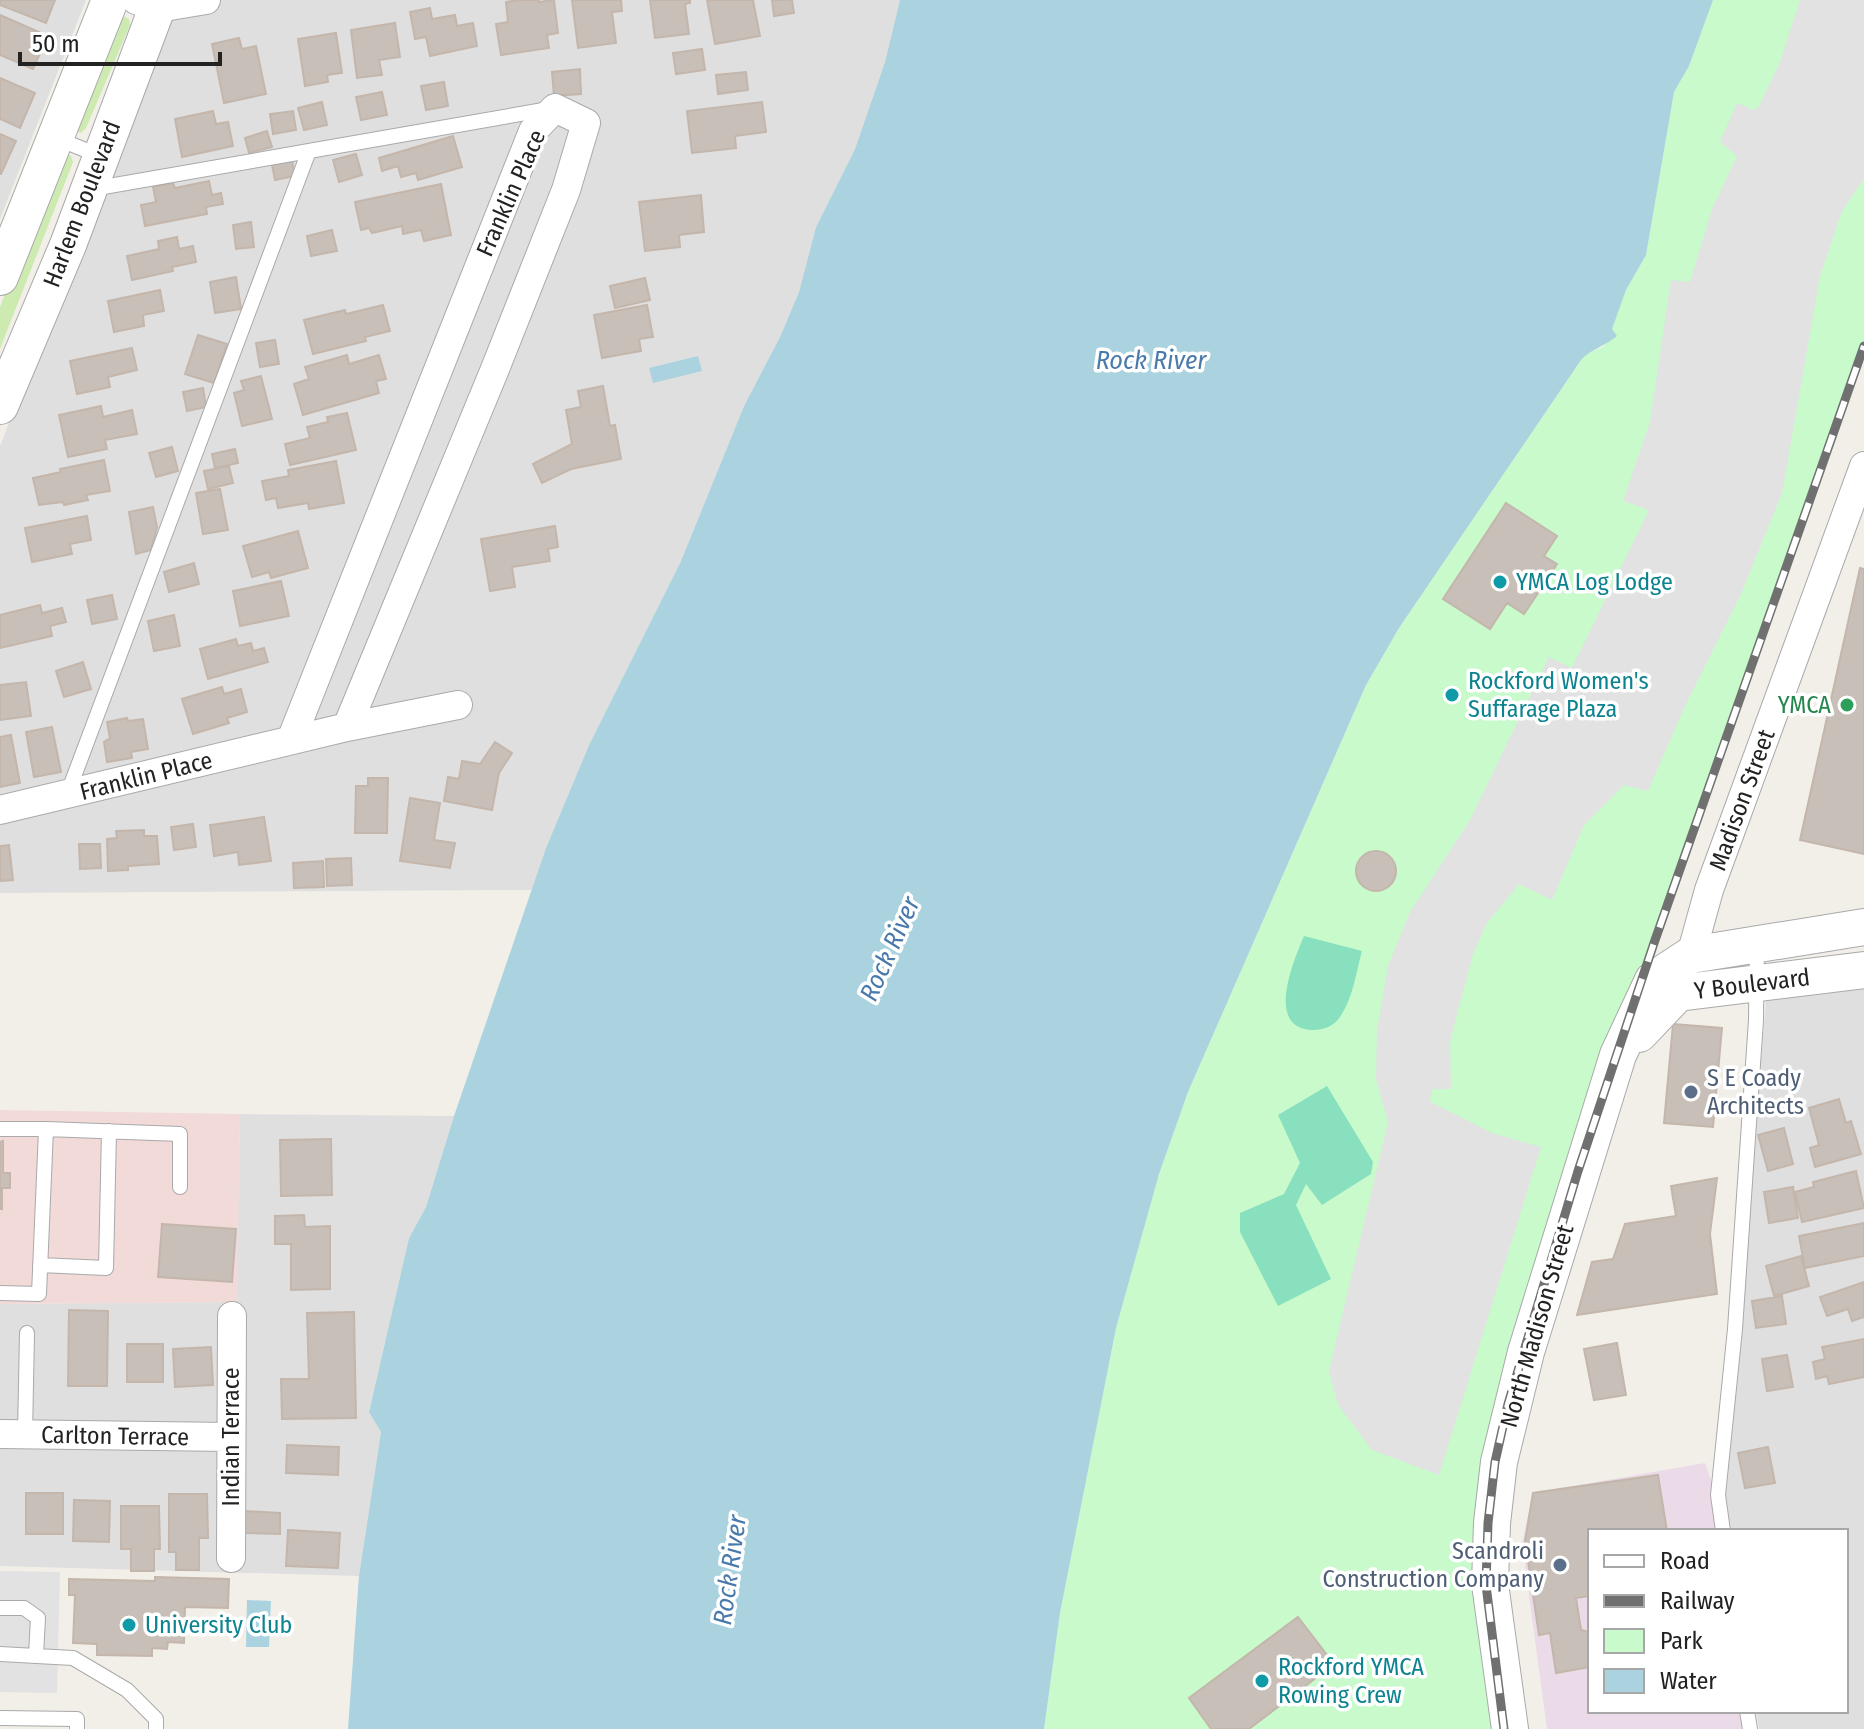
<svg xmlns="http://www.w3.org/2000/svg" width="1864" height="1729" font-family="'Fira Sans Condensed',sans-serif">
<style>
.residential{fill:#e0dfdf}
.commercial{fill:#f2dad9}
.industrial{fill:#ebdbe8}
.grass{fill:#cdebb0}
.park{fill:#c8facc}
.pitch{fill:#88e0be}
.parking{fill:#e2e2e2}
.water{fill:#aad3df}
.building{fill:#c7bfb8;stroke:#c4b6ab;stroke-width:2}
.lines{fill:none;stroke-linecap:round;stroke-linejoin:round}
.service-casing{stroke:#a9a9a9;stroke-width:16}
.minor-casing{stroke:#a9a9a9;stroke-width:30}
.tertiary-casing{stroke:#a9a9a9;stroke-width:38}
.service{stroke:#fff;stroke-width:14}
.minor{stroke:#fff;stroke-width:28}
.tertiary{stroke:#fff;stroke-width:36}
.rail-casing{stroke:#707070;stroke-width:9}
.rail{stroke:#fff;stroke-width:6;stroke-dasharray:18;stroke-linecap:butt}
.culture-dot{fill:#0f9aa8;stroke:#fff;stroke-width:3}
.leisure-dot{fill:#2e9e5b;stroke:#fff;stroke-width:3}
.service-dot{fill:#5c6f8a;stroke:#fff;stroke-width:3}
.labels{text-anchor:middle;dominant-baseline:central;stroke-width:7;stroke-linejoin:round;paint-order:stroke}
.street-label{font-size:24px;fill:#222;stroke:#fff}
.culture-label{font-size:24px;fill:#0d838f;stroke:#fff;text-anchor:start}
.leisure-label{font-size:24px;fill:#27864d;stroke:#fff;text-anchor:end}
.service-label{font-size:24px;fill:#4e5e75;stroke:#fff;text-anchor:start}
.water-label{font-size:26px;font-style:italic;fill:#4a7aab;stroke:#fff}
</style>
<rect width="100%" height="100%" fill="#f2efe9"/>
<path class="residential" d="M 0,0 L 86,0 L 0,219 Z
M 174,0 L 900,0 L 885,62 L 855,149 L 816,227 L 799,292 L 780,337 L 744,406 L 681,561 L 589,745 L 546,848 L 532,890 L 0,893 L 0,446 Z
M 1864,977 L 1864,1729 L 1759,1729 L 1756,1711 L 1846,1711 L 1846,1531 L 1730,1531 L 1724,1494 L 1767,990 Z
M 240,1114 L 454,1116 L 426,1207 L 409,1238 L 369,1411 L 381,1432 L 359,1576 L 0,1566 L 0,1304 L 236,1302 Z"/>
<path class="commercial" d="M 0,1110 L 240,1114 L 237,1302 L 0,1304 Z"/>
<path class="industrial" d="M 1705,1463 L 1712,1483 L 1718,1531 L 1590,1531 L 1590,1711 L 1742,1711 L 1744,1729 L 1547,1729 L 1522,1543 L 1533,1493 Z"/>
<path class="grass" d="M 117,13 L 129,19 L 130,25 L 86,128 L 81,133 L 77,131 Z
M 67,153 L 71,156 L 73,162 L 0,349 L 0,307 L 58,158 Z"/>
<path class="park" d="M 1713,0 L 1864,0 L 1864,346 L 1654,943 L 1495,1462 L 1504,1729 L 1044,1729 L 1060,1613 L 1116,1328 L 1159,1174 L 1188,1092 L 1366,685 L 1399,628 L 1581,360 L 1588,353 L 1603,347 L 1626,290 L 1646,255 L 1674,92 L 1689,66 Z"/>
<path class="pitch" d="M 1304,936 L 1362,951 C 1356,973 1353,998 1340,1017 C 1334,1026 1324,1030 1313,1030 C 1264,1029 1294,960 1304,936 Z
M 1327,1086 L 1373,1162 L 1371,1174 L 1322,1205 L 1306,1184 L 1296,1205 L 1331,1279 L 1278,1306 L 1240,1232 L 1240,1213 L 1284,1194 L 1300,1163 L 1278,1115 Z"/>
<path class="parking" d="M 1800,0 L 1864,0 L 1864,179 L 1842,211 L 1820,276 L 1782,493 L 1741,594 L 1684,708 L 1648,791 L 1624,785 L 1584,825 L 1552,900 L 1519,884 L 1487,923 L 1473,954 L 1450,1041 L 1451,1089 L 1433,1089 L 1429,1101 L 1492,1133 L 1541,1147 L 1439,1475 L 1372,1450 L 1338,1405 L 1329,1371 L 1388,1122 L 1376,1079 L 1377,1031 L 1388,966 L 1410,912 L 1470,820 L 1549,657 L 1572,668 L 1649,510 L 1623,501 L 1650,422 L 1671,280 L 1690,282 L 1712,209 L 1737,156 L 1720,142 L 1737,103 L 1754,110 L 1759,106 L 1780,62 Z
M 0,1571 L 60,1572 L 57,1693 L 0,1692 Z"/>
<path class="water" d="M 900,0 L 1713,0 L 1689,66 L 1674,92 L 1646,255 L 1626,290 L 1612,329 L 1617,336 C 1605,346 1591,349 1581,360 L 1399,628 L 1366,685 L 1188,1092 L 1159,1174 L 1116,1328 L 1060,1613 L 1044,1729 L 348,1729 L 359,1576 L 381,1432 L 369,1412 L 409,1238 L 426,1207 L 454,1116 L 546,848 L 589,745 L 681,561 L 744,406 L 780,337 L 799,292 L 816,227 L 855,149 L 885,62 Z
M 698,356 L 702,371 L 653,383 L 649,368 Z
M 247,1600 L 271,1601 L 269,1647 L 246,1647 Z"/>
<path class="building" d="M 0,0 L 55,0 L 46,23 L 0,5 Z
M 518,0 L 539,0 L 539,2 L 554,0 L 558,33 L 547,35 L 549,48 L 501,55 L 496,24 L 508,22 L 506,2 Z
M 572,0 L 621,0 L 622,11 L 612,12 L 616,43 L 578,48 Z
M 650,0 L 690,0 L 690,3 L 685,4 L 689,34 L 655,38 Z
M 707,0 L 753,0 L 760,36 L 715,44 Z
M 772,0 L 792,0 L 794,13 L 774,16 Z
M 430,8 L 432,19 L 455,15 L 457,26 L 473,23 L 477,46 L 430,56 L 426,37 L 415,39 L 410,12 Z
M 0,15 L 48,36 L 33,69 L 0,55 Z
M 395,23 L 400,57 L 379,60 L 382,75 L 357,78 L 351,30 Z
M 336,33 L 342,73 L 327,75 L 328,82 L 305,86 L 298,39 Z
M 239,38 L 242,49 L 256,46 L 266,94 L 224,103 L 212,44 Z
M 702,49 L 705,70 L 676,74 L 673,53 Z
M 580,69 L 581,94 L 554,96 L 552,72 Z
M 746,72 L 748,90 L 718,94 L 716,75 Z
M 0,78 L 35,93 L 20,128 L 0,119 Z
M 444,82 L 448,106 L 426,110 L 421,86 Z
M 382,92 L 387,115 L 361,120 L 356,97 Z
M 322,102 L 327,125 L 304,130 L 298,108 Z
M 762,102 L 766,132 L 735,136 L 736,148 L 692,153 L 687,111 Z
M 213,111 L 216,124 L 228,122 L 233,146 L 182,157 L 175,119 Z
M 293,111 L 296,130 L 273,134 L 270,114 Z
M 267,131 L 272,147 L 249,153 L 245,138 Z
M 0,134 L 16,141 L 1,174 L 0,174 Z
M 453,136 L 462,167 L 418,180 L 416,173 L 401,177 L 398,166 L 382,171 L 379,158 Z
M 356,154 L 362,175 L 339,182 L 333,160 Z
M 292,161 L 295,176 L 275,180 L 272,165 Z
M 209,181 L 212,195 L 221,193 L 223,204 L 206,207 L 207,214 L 145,226 L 141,205 L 156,202 L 153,187 L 173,183 L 175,188 Z
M 441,184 L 451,235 L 424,241 L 421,230 L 403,234 L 402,226 L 372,233 L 369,228 L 361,230 L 355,202 Z
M 701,195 L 704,232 L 679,235 L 680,247 L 645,251 L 639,202 Z
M 251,222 L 254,247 L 236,249 L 233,225 Z
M 332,230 L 337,251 L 311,256 L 307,236 Z
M 177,237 L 179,249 L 193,246 L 196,262 L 172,267 L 173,271 L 132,280 L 127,256 L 159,249 L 158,241 Z
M 236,277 L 241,309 L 215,313 L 210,282 Z
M 645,278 L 650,300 L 615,308 L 610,286 Z
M 160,290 L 164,311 L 143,315 L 144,326 L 114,332 L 108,301 Z
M 383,305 L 390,331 L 365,337 L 366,341 L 313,354 L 304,320 L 345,310 L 346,314 Z
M 647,305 L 653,337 L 639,339 L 641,351 L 602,358 L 594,315 Z
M 198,335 L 227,344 L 214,383 L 185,374 Z
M 275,340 L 279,364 L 260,367 L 256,343 Z
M 132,348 L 137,370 L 108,377 L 110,387 L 77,394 L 70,361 Z
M 347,355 L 349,364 L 379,355 L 386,379 L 376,381 L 379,393 L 303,415 L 294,384 L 309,379 L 305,367 Z
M 261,376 L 272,419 L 242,426 L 234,393 L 244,390 L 241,381 Z
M 603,386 L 610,426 L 615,425 L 621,459 L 571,469 L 542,483 L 533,464 L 572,444 L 566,410 L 581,407 L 578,391 Z
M 203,388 L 206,407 L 187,411 L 183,392 Z
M 101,406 L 103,417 L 132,410 L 137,434 L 105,440 L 107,449 L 68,457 L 59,415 Z
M 347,413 L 356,450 L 290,465 L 285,444 L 310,438 L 307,427 L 328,422 L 327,417 Z
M 172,447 L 178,471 L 156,477 L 149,453 Z
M 235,449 L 238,463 L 215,468 L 212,454 Z
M 104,460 L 110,491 L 86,495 L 88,500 L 64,505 L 63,502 L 39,505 L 33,478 L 61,472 L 60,469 Z
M 336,461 L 344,503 L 309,509 L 308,503 L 278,508 L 276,498 L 266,500 L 262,481 L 289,476 L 288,470 Z
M 229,466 L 233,483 L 208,489 L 204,471 Z
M 220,489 L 228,530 L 203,534 L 196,493 Z
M 1506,503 L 1557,536 L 1544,556 L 1557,564 L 1524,614 L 1507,603 L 1490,629 L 1443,599 Z
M 153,507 L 157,527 L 151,550 L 136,554 L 129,512 Z
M 87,516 L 91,540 L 70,544 L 72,554 L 32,562 L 25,528 Z
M 555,526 L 558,547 L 548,549 L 550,561 L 512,567 L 515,587 L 490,591 L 481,539 Z
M 298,531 L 308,568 L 271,578 L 269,572 L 252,577 L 243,546 Z
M 194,563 L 199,584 L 169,592 L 164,572 Z
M 1860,568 L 1864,569 L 1864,854 L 1800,840 Z
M 281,581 L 289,616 L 240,626 L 233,591 Z
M 112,595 L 117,619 L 92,624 L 87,600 Z
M 40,605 L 42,613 L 62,608 L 66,622 L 50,626 L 52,636 L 0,648 L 0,615 Z
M 174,615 L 180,646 L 154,651 L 148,621 Z
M 236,639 L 238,646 L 251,643 L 253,651 L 264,648 L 268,662 L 208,679 L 200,649 Z
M 83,662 L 91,689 L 64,697 L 56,671 Z
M 26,682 L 31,716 L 0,720 L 0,685 Z
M 222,687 L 224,694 L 241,689 L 247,712 L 227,718 L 229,723 L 193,734 L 182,699 Z
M 127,718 L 128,721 L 143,719 L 148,749 L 131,752 L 132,758 L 107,762 L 104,742 L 110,738 L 107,722 Z
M 52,727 L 61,772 L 34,777 L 26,732 Z
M 11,735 L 20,783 L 0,787 L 0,737 Z
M 495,742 L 512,753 L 499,773 L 492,810 L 444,801 L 448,777 L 459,779 L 462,761 L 480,764 Z
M 368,778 L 388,778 L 387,833 L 355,833 L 356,786 L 368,786 Z
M 410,798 L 440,803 L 434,840 L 455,843 L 450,868 L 400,861 Z
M 264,817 L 271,861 L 239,865 L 238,852 L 214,856 L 210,825 Z
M 193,824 L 196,847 L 174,850 L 171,827 Z
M 144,830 L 144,836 L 157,836 L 159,864 L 128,866 L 128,870 L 108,871 L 107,839 L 117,838 L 116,831 Z
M 79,844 L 100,844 L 101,868 L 80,869 Z
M 9,845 L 13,880 L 0,881 L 0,846 Z
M1356 871a20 20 0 1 1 40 0a20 20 0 1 1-40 0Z
M 351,858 L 352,885 L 327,886 L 326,859 Z
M 323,861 L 324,887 L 294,888 L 293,863 Z
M 1673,1024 L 1722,1028 L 1713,1127 L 1664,1123 Z
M 1839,1099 L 1846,1123 L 1851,1121 L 1861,1154 L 1815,1167 L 1810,1148 L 1819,1145 L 1809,1108 Z
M 1784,1128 L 1793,1164 L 1768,1171 L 1758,1135 Z
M 331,1139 L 332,1195 L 281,1196 L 280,1140 Z
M 3,1141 L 3,1173 L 10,1173 L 10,1188 L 2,1188 L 2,1209 L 0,1209 L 0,1142 Z
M 1856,1171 L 1864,1208 L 1802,1222 L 1795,1192 L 1814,1187 L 1813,1182 Z
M 1717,1178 L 1710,1234 L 1717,1294 L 1577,1315 L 1592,1262 L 1613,1259 L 1625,1224 L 1676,1216 L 1671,1186 Z
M 1793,1187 L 1798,1218 L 1769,1223 L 1764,1192 Z
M 304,1215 L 305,1227 L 330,1226 L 330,1289 L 291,1290 L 291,1244 L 275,1244 L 275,1216 Z
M 1864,1223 L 1864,1256 L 1805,1268 L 1799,1236 Z
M 162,1224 L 236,1229 L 232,1282 L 158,1277 Z
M 1801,1256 L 1809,1286 L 1774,1296 L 1766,1266 Z
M 1864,1282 L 1864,1317 L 1852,1321 L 1848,1309 L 1827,1316 L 1820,1297 Z
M 1782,1296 L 1786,1324 L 1756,1328 L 1752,1301 Z
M 69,1310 L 108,1311 L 107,1386 L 68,1386 Z
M 354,1312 L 356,1418 L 282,1419 L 281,1379 L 309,1379 L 307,1313 Z
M 1864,1339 L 1864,1377 L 1829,1384 L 1827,1376 L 1816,1379 L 1813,1362 L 1825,1359 L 1822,1347 Z
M 1617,1343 L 1626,1395 L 1594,1400 L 1584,1349 Z
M 127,1344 L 163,1344 L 163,1382 L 127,1382 Z
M 211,1347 L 213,1385 L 175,1387 L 173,1349 Z
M 1787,1355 L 1793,1387 L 1767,1391 L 1762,1359 Z
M 287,1445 L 339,1447 L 338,1475 L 286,1473 Z
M 1768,1447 L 1775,1483 L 1745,1488 L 1738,1453 Z
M 1658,1475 L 1667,1531 L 1590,1531 L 1590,1596 L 1576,1598 L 1581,1630 L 1590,1632 L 1590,1667 L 1556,1673 L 1550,1633 L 1539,1635 L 1525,1541 L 1533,1493 Z
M 26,1493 L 63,1493 L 63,1534 L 26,1534 Z
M 169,1494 L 207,1494 L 208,1538 L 199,1538 L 199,1570 L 176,1570 L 176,1552 L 169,1552 Z
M 74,1500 L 110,1501 L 109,1542 L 73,1541 Z
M 121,1506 L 159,1506 L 160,1549 L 154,1549 L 154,1571 L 131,1571 L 131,1549 L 121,1549 Z
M 245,1511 L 280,1513 L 280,1534 L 244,1533 Z
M 288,1530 L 340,1533 L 338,1568 L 286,1566 Z
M 155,1577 L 229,1579 L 228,1608 L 185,1607 L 184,1643 L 168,1642 L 167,1649 L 152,1648 L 152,1656 L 97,1655 L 97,1644 L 73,1643 L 75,1595 L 69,1595 L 69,1579 L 155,1581 Z
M 1298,1617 L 1334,1664 L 1249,1729 L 1211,1729 L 1189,1698 Z"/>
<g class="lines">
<g class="service-casing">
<path id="service" d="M 56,138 L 100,156
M 92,189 L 309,151
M 67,795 L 309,151 L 549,109
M 0,1129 L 46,1129
M 40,1265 L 106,1268 L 109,1131
M 0,1293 L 39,1294 L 46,1129 L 180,1134 L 180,1187
M 25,1435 L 27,1333
M 1723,1531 L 1718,1495 L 1735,1329 L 1756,1020 L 1757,944
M 0,1608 L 24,1608 L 38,1618 L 36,1655
M 0,1654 L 73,1658 L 127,1690 L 156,1719 L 156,1729
M 1747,1711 L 1750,1729
M 0,1718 L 77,1719 L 77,1729"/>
</g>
<g class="minor-casing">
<path id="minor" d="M 136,0 L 158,8 L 206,0
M 291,740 L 533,131 L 555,108 L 586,123 L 566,190 L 495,369 L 347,727
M 0,810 L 347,727 L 458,705
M 1691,955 L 1709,890 L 1864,466
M 0,1434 L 230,1437
M 231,1558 L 232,1316"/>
</g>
<g class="tertiary-casing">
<path id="tertiary" d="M 0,277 L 110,0
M 0,406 L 68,245 L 160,0
M 1639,1034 L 1678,993 L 1864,970
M 1510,1729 L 1490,1584 L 1492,1523 L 1499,1462 L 1526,1352 L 1618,1055 L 1653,980 L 1691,955 L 1864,927"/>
</g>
<use href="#service" class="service"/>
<use href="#minor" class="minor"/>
<use href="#tertiary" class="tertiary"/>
<g class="rail-casing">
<path id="rail" d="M 1504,1729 L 1486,1585 L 1488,1523 L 1495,1462 L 1508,1404 L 1578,1171 L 1654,943 L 1864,346"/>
</g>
<use href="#rail" class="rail"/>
</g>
<g class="culture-dot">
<circle cx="1500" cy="582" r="8"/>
<circle cx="1452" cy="695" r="8"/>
<circle cx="129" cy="1625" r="8"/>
<circle cx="1262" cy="1681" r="8"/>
</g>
<circle class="leisure-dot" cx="1847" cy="705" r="8"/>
<g class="service-dot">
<circle cx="1691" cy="1092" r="8"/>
<circle cx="1560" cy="1565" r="8"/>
</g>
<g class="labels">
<g class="street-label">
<text transform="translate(511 193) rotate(-66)">Franklin Place</text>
<text transform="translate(82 204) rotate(-69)">Harlem Boulevard</text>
<text transform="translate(146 776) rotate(-14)">Franklin Place</text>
<text transform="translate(1742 800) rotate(-70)">Madison Street</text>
<text transform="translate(1752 984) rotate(-7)">Y Boulevard</text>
<text transform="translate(1537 1326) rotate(-74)">North Madison Street</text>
<text transform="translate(115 1436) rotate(1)">Carlton Terrace</text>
<text transform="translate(231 1437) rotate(-90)">Indian Terrace</text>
</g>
<g class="culture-label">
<text x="1516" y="582">YMCA Log Lodge</text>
<text x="1468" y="681">Rockford Women's<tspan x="1468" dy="28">Suffarage Plaza</tspan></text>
<text x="145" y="1625">University Club</text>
<text x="1278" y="1667">Rockford YMCA<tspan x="1278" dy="28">Rowing Crew</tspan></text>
</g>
<g class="leisure-label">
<text x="1831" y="705">YMCA</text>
</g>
<g class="service-label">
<text x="1707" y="1078">S E Coady<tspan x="1707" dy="28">Architects</tspan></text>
<text x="1544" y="1551" text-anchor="end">Scandroli<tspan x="1544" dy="28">Construction Company</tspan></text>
</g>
<g class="water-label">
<text x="1151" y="360">Rock River</text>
<text transform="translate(890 949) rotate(-66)">Rock River</text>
<text transform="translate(730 1570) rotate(-82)">Rock River</text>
</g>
</g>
<rect x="1588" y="1529" width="260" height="184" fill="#ffffff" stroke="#a7a7a7" stroke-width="2"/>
<rect x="1604" y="1555" width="40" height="12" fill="#ffffff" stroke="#a7a7a7" stroke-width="2"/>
<text x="1660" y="1569" font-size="24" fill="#222222">Road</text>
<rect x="1604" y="1595" width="40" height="12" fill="#707070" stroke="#a7a7a7" stroke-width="2"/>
<text x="1660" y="1609" font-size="24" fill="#222222">Railway</text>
<rect x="1604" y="1629" width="40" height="24" fill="#c8facc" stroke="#a7a7a7" stroke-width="2"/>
<text x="1660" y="1649" font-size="24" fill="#222222">Park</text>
<rect x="1604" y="1669" width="40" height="24" fill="#aad3df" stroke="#a7a7a7" stroke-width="2"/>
<text x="1660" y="1689" font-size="24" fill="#222222">Water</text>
<path d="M20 52v12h200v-12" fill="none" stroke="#222222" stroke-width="4"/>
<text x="32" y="52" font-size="24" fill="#222222" stroke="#ffffff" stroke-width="6" paint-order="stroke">50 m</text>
</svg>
